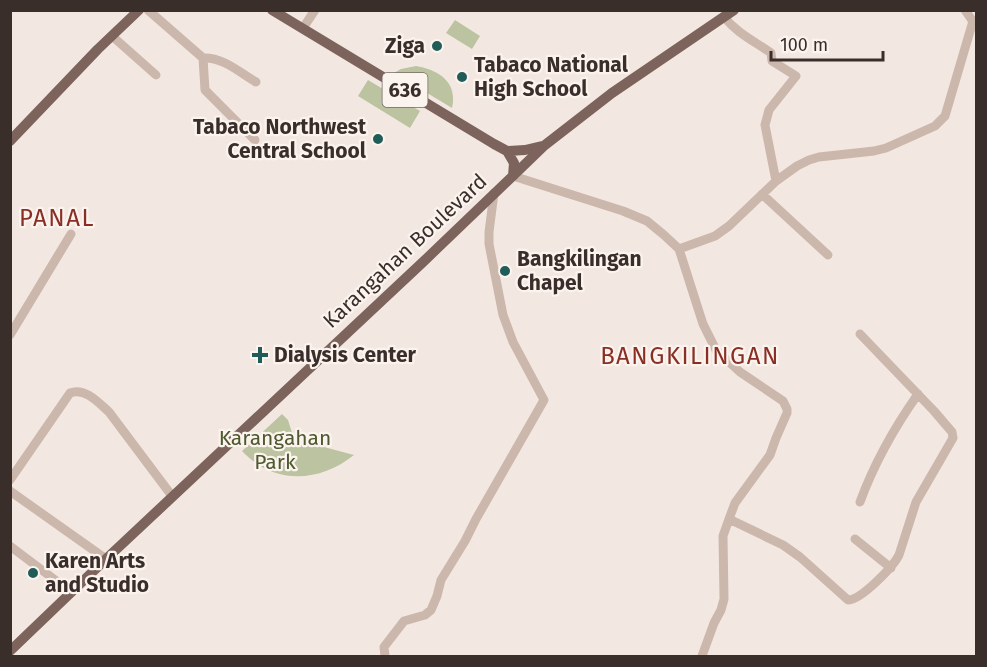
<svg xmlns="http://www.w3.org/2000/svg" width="987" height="667" font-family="'Fira Sans',sans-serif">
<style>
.green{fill:#bcc3a0}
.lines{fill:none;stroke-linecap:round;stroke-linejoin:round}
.minor{stroke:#ccb7ac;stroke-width:9}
.major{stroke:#7c635c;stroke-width:10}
.poi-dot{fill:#205c58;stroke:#fbf3ee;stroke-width:2}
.labels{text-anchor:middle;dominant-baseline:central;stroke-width:4.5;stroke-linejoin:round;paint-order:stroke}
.shield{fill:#fbf3ee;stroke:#746966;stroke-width:1.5}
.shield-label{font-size:20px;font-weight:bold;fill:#3a2e2b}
.poi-label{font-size:21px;font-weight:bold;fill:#3a2e2b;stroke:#fbf3ee;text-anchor:start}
.street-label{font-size:21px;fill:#3a2e2b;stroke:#fbf3ee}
.park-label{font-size:21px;fill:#4f592f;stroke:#fbf3ee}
.quarter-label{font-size:24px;letter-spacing:1.5px;fill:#892f24;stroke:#fbf3ee}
</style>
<rect width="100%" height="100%" fill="#f3e8e1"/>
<path class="green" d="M 455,20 L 480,36 L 472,49 L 446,33 Z
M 416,66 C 439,70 458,82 452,108 L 394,73 L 401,69 Z
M 368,80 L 420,111 L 410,128 L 358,96 Z
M 282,414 L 288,420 L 294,439 L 354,455 C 319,483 274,485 242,451 Z"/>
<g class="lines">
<path class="minor" d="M 148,10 L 203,58 C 223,57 239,72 256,82
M 965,10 L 976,26
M 724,17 C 737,33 754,41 771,53 L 772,61 L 796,76 L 769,110 L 765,125 L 776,181
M 303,28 L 315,10
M 112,36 L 156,75
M 203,58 L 205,90 L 255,140
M 513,176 L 623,211 L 647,221 L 664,235 L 679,249 L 703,324 L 716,350 L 740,372 L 783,401 L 787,409 L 787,413 L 776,438 L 770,455 L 735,503 L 729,519 L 723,536 L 724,599 L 721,610 L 714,623 L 702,656
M 762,194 L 828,255
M 679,249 L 715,236 L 729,226 L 776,181 L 797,166 L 809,160 L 819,157 L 874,151 L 886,148 L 935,126 L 945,116 L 973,21
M 10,335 L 71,234
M 10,480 L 70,393 C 85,387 99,403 109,412 L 172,496
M 10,491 L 106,559
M 860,502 C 874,464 894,428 918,394
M 729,519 L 783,545 L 800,557 L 848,600 C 861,600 893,567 899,555 L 916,502 L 953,438 L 952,432 L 934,411 L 860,334
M 855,539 L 891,568
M 10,546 L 71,592
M 385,656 L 384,647 L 404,621 L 425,615 L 431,610 L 437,596 L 441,580 L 465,541 L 476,519 L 544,400 L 513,342 L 503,315 L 489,244 L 489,232 L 494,193"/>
<path class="major" d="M 272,10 L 494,144 L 507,151 L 525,150 L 542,146
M 10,141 L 98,49 L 139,10
M 507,151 L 514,163 L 513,176
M 10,651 L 106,559 L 423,262 L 545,145 L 612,93 L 734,10"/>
</g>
<g class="poi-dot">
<circle cx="437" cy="46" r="6"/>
<circle cx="462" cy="77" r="6"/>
<circle cx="378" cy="139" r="6"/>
<circle cx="505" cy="271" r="6"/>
<path d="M257 346h6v6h6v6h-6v6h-6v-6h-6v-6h6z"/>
<circle cx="33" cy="573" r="6"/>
</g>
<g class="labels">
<rect class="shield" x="382.5" y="73" width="45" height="34" rx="4.5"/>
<g class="shield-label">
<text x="405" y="90">636</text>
</g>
<g class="poi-label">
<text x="425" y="46" text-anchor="end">Ziga</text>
<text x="474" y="65">Tabaco National<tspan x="474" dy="24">High School</tspan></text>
<text x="366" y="127" text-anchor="end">Tabaco Northwest<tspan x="366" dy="24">Central School</tspan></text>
<text x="517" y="259">Bangkilingan<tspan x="517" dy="24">Chapel</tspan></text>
<text x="274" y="355">Dialysis Center</text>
<text x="45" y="561">Karen Arts<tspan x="45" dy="24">and Studio</tspan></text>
</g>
<g class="street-label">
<text transform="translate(405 251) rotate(-43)">Karangahan Boulevard</text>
</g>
<g class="park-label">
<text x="275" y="438">Karangahan<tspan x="275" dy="24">Park</tspan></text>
</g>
<g class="quarter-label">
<text x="57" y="218">PANAL</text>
<text x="690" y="356">BANGKILINGAN</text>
</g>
</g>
<rect width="987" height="667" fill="none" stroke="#3a2e2b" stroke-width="24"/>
<path d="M771 51v9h112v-9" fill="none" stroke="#3a2e2b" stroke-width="3"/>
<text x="780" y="51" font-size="18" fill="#3a2e2b" stroke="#fbf3ee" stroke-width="4.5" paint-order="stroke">100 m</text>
</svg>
